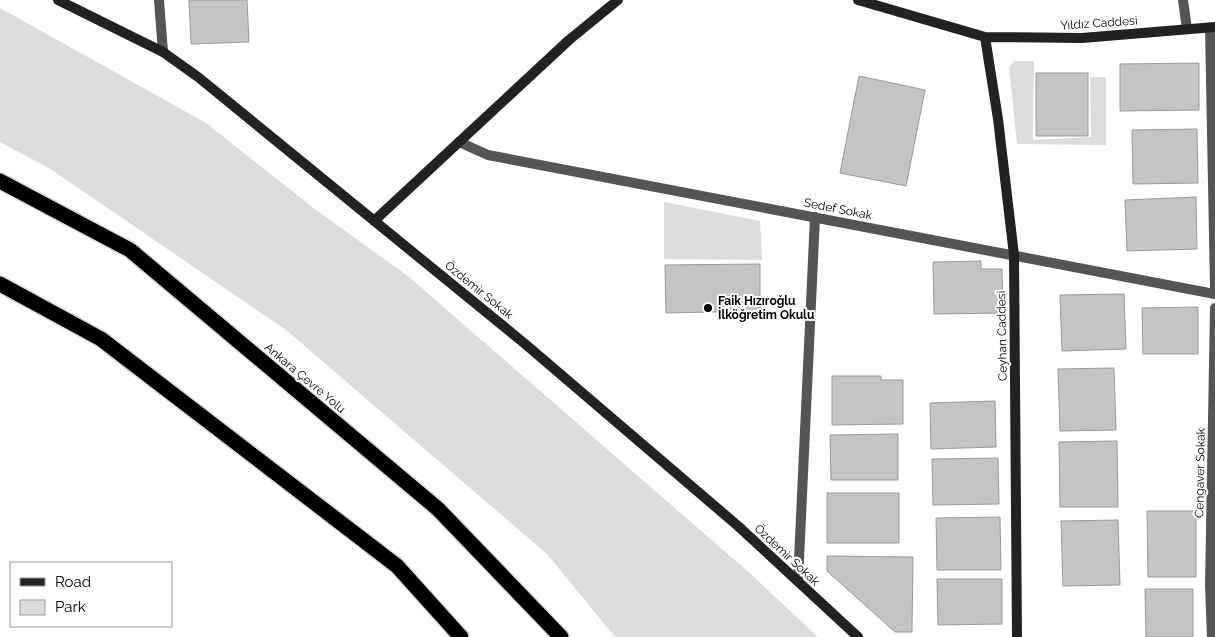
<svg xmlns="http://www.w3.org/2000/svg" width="1215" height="637" font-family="Raleway,sans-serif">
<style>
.green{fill:#dcdcdc}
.building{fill:#c4c4c4;stroke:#999}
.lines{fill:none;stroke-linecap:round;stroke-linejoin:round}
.highway-casing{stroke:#dbdbdb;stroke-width:18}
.lane{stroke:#555;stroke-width:10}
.street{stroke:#555;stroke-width:10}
.secondary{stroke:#222;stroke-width:10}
.highway{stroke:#000;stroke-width:15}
.poi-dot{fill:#000;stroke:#fff;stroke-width:2}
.labels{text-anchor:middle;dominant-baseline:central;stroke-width:4;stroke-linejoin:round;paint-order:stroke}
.street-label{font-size:12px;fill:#000;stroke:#fff}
.poi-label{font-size:12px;font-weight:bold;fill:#000;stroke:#fff;text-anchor:start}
</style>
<rect width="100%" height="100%" fill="#fff"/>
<path class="green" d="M 0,8 L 206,123 L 316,210 L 408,276 L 753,576 L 818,637 L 615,637 L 547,554 L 286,330 L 49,168 L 0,142 Z
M 1015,61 L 1034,61 L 1033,140 L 1091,137 L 1090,77 L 1106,77 L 1106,145 L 1017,144 L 1009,67 Z
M 664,202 L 760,221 L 762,260 L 664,259 Z"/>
<path class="building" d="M 189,0 L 247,0 L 249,42 L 191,44 Z
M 1199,63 L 1199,110 L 1120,111 L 1120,64 Z
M 1036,73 L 1088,73 L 1088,136 L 1036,136 Z
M 859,76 L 925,90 L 906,186 L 840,173 Z
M 1197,129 L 1198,183 L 1133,184 L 1132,130 Z
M 1196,197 L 1197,249 L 1127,251 L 1125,200 Z
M 981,261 L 981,269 L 1002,269 L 1003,313 L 934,314 L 933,262 Z
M 760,264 L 760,311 L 666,313 L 665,265 Z
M 1124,294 L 1126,349 L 1062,351 L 1060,295 Z
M 1198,307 L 1198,354 L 1143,354 L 1142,308 Z
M 1114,368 L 1116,430 L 1060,431 L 1058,369 Z
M 832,376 L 881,376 L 881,380 L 903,380 L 903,424 L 832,425 Z
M 995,401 L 996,447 L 931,449 L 930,403 Z
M 898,434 L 898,480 L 831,480 L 830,435 Z
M 1117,441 L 1118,507 L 1060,507 L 1059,442 Z
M 998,458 L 999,504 L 933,505 L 932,459 Z
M 827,493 L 899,493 L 899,543 L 827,543 Z
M 1147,511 L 1196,511 L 1196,577 L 1148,577 Z
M 1000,517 L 1001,570 L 937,570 L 936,518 Z
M 1118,520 L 1120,585 L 1063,586 L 1061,521 Z
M 827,556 L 913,557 L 912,632 L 895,632 L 827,571 Z
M 937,579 L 1002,579 L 1002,624 L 938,625 Z
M 1145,589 L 1193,589 L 1193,637 L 1146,637 Z"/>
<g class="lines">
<g class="highway-casing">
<path id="highway" d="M 0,181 L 130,250 L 438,509 L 561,637
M 0,284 L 101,339 L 397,566 L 461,637"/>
</g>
<path class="lane" d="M 798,581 L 815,217"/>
<path class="street" d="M 159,0 L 163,52
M 1183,0 L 1187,29
M 1210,28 L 1215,288
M 459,142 L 488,155 L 1215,294
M 1212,637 L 1210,586 L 1215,308"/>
<path class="secondary" d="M 58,0 L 163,52 L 198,77 L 524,343 L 738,526 L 858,637
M 858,0 L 985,37 L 1082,38 L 1215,27
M 985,37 L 998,119 L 1014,255 L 1017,637
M 374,221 L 569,40 L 618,0"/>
<use href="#highway" class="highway"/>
</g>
<circle class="poi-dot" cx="708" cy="308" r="5"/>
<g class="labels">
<g class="street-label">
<text transform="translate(1099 23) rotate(-4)">Yıldız Caddesi</text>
<text transform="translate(838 209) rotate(11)">Sedef Sokak</text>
<text transform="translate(479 290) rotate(39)">Özdemir Sokak</text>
<text transform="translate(1002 336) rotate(-91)">Ceyhan Caddesi</text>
<text transform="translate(305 378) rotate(40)">Ankara Çevre Yolu</text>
<text transform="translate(1200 473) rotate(-89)">Cengaver Sokak</text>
<text transform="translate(787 555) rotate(43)">Özdemir Sokak</text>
</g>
<g class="poi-label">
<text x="718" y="301">Faik Hızıroğlu<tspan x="718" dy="14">İlköğretim Okulu</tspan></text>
</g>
</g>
<rect x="10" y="562" width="162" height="65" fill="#ffffff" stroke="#999999"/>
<rect x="20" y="578" width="25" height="8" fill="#222222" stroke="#999999"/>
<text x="55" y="587" font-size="15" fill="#000000">Road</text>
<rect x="20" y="600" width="25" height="15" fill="#dcdcdc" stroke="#999999"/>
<text x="55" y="612" font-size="15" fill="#000000">Park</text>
</svg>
